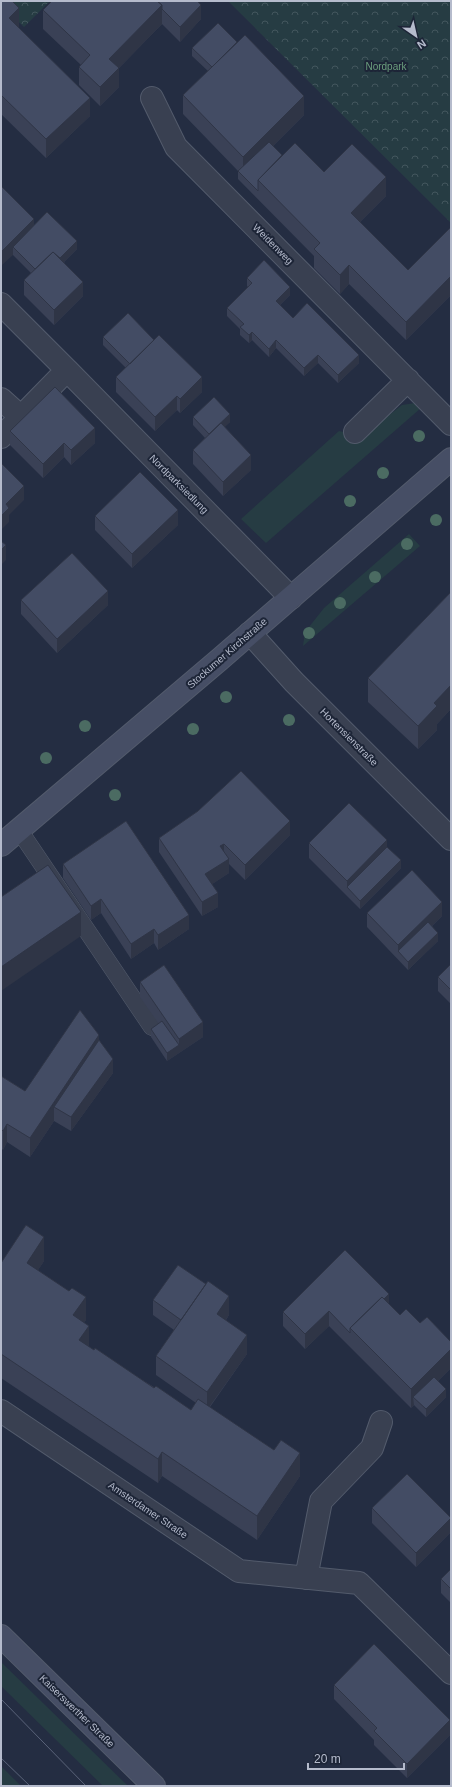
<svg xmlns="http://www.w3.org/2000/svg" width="452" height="1787" font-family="Helvetica,sans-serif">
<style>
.green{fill:#263c43}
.forest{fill:url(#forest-crowns)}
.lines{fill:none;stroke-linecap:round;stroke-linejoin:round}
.lane-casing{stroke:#535b6c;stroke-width:18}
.street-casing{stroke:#535b6c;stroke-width:24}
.secondary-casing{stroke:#535b6c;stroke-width:24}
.lane{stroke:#394051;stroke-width:17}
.street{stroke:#394051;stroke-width:22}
.secondary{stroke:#464e65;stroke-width:22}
.tram{stroke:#5a6379;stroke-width:1}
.tree{fill:#4b6b62}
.wall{fill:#3a4156}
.shaded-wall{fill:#2f3546}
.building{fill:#434c64;stroke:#2f3546}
.labels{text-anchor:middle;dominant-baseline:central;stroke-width:4;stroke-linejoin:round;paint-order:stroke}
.park-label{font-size:10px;fill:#6b9e7d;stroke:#1d2537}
.street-label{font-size:10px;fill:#b5bbcc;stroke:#1d2537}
</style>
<defs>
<pattern id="forest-crowns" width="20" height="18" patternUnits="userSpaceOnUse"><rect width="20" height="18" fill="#263c43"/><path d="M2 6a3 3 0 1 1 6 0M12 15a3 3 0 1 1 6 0" fill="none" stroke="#43565d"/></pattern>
</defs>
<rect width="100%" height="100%" fill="#242d42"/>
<path class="green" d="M 415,403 L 421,408 L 266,543 L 241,519 L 339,431 L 352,434 L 371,429 L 402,405 Z
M 409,534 L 420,546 L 303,646 L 305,632 L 324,608 Z
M 1,1662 L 128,1786 L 103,1786 L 1,1686 Z
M 1,1766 L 21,1786 L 1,1786 Z"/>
<path class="forest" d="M 1,1 L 50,1 L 24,27 L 1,5 Z
M 228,1 L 451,1 L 451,223 Z"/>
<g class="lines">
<g class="lane-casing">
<path id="lane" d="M 19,830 L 152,1027"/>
</g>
<g class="street-casing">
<path id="street" d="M 152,98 L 176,147 L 451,424
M 1,304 L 67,370 L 21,417
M 67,370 L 291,598
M 1,399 L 21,417 L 1,437
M 355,432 L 408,380
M 250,633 L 294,682 L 451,839
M 1,1411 L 239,1571 L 359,1583 L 451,1673
M 306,1578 L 321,1501 L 372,1448 L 381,1422"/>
</g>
<g class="secondary-casing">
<path id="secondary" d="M 1,845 L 219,660 L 451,459
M 1,1636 L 154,1786"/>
</g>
<use href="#lane" class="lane"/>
<use href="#street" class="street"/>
<use href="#secondary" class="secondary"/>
<path class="tram" d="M 1,1699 L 86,1786
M 1,1758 L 30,1786"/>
</g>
<g class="tree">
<circle cx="419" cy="436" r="6"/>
<circle cx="383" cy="473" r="6"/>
<circle cx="350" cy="501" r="6"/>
<circle cx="436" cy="520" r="6"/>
<circle cx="407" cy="544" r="6"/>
<circle cx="375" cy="577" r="6"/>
<circle cx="340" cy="603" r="6"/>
<circle cx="309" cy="633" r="6"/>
<circle cx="226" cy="697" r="6"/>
<circle cx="289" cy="720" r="6"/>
<circle cx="85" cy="726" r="6"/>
<circle cx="193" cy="729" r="6"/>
<circle cx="46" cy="758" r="6"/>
<circle cx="115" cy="795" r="6"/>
</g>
<path class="wall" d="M 1,1 L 19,27 L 18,28 L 90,116 L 46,158 L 1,114 Z
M 197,1 L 201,19 L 180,42 L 162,24 L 119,68 L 119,87 L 100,106 L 79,85 L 79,67 L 81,65 L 43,29 L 43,10 Z
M 192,48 L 304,115 L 273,146 L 282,155 L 386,196 L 360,222 L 408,270 L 451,227 L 451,295 L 406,340 L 349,284 L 340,294 L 314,268 L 314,256 L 238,179 L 238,171 L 183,114 L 183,95 L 208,71 L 192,56 Z
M 1,186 L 34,225 L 77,249 L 64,262 L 83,296 L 54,325 L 24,295 L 24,280 L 31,273 L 13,255 Z
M 247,278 L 290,295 L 280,305 L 293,318 L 359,363 L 338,383 L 318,363 L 304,376 L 276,348 L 269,357 L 252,340 L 249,343 L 240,335 L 240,329 L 227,316 L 227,308 L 248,287 L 247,286 Z
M 103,337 L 202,392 L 180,413 L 177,410 L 155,431 L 116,392 L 116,377 L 126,368 L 103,345 Z
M 193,417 L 230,422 L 224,427 L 251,470 L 223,496 L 193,464 L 193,450 L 205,438 L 193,425 Z
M 10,431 L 95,443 L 71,465 L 64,457 L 43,478 L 10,445 Z
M 95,516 L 178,525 L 132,568 L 95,530 Z
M 451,592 L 451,709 L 437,724 L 437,730 L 418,749 L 368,702 L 368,678 Z
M 21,600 L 108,605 L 57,653 L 21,614 Z
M 290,835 L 245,880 L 229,864 L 229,873 L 212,884 L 218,907 L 202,916 L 159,852 L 159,838 Z
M 309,843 L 387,847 L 401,868 L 360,909 L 309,858 Z
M 63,864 L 189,929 L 158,950 L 154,943 L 131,959 L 101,913 L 91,920 L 63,878 Z
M 367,913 L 442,916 L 432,926 L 438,941 L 408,970 L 367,927 Z
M 451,964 L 451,1004 L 438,991 L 438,977 Z
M 140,982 L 203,1037 L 167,1061 L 151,1037 L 151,1029 L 159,1024 L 140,997 Z
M 99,1040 L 113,1073 L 71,1131 L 54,1121 L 30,1157 L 7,1142 L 3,1150 L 1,1148 L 1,1076 L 25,1091 Z
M 44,1261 L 38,1270 L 86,1320 L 84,1322 L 89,1347 L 191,1410 L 196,1403 L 156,1375 L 156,1356 L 174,1330 L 153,1315 L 153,1300 L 229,1315 L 226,1320 L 247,1354 L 210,1407 L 300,1476 L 257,1540 L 162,1476 L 158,1483 L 1,1378 L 1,1263 Z
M 389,1304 L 400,1315 L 420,1323 L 451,1342 L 451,1368 L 438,1381 L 446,1397 L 426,1417 L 414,1405 L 411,1408 L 329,1326 L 305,1349 L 283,1326 L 283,1312 Z
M 372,1508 L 451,1532 L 416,1567 L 372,1523 Z
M 451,1569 L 451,1603 L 441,1593 L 441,1579 Z
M 334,1685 L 450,1735 L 407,1778 L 374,1745 L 374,1740 L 334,1699 Z"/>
<path class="shaded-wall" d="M 162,5 L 162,24 L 119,68 L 119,87 L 100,106 L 100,87 L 109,59 Z
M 201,5 L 201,19 L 180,42 L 180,27 Z
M 19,8 L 19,27 L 9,37 L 9,18 Z
M 304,96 L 304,115 L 243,176 L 243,157 Z
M 90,98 L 90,116 L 46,158 L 46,139 Z
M 386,177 L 386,196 L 351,231 L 351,213 Z
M 34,219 L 34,233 L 13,247 L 13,255 L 1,266 L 1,252 Z
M 77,241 L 77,249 L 56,270 L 56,262 Z
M 349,265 L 349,284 L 340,294 L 340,275 Z
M 451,276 L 451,295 L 406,340 L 406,322 Z
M 83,282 L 83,296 L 54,325 L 54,310 Z
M 290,287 L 290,295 L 276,309 L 276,301 Z
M 252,332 L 252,340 L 249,343 L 249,335 Z
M 276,340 L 276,348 L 269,357 L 269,349 Z
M 318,355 L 318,363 L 304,376 L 304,368 Z
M 359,355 L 359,363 L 338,383 L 338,375 Z
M 202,377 L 202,392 L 180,413 L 180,399 Z
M 177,396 L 177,410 L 155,431 L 155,417 Z
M 230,414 L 230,422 L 221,431 L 217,426 Z
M 95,428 L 95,443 L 71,465 L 71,450 Z
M 64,443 L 64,457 L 43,478 L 43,464 Z
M 251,455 L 251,470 L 223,496 L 223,482 Z
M 24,486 L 24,500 L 9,515 L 9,522 L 1,530 L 1,516 L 6,504 Z
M 178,510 L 178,525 L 132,568 L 132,554 Z
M 6,545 L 6,560 L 1,565 L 1,550 Z
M 108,591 L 108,605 L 57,653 L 57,639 Z
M 451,685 L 451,709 L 437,724 L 437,730 L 418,749 L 418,726 L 434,703 Z
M 290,821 L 290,835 L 245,880 L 245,865 Z
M 387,840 L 387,855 L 347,887 L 347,881 Z
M 224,844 L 224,858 L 220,846 Z
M 229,859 L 229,873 L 205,889 L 205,874 Z
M 401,860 L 401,868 L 360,909 L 360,901 Z
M 218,893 L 218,907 L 202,916 L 202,902 Z
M 101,899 L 101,913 L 91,920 L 91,906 Z
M 442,902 L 442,916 L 402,955 L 398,951 L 398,945 Z
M 81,912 L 81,936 L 1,991 L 1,967 Z
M 189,915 L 189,929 L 158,950 L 158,935 Z
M 154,929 L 154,943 L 131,959 L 131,944 Z
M 438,933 L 438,941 L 408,970 L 408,962 Z
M 203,1022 L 203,1037 L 179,1053 L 179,1039 Z
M 99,1035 L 99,1054 L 54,1107 L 54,1121 L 30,1157 L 30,1138 Z
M 179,1045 L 179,1053 L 167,1061 L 167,1053 Z
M 113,1059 L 113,1073 L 71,1131 L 71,1117 Z
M 7,1124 L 7,1142 L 3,1150 L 3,1131 Z
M 44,1237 L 44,1261 L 27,1287 L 27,1263 Z
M 389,1294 L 389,1309 L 352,1331 Z
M 229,1296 L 229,1315 L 217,1333 L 217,1314 Z
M 86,1297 L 86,1320 L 73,1338 L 73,1315 Z
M 329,1311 L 329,1326 L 305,1349 L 305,1334 Z
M 89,1326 L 89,1349 L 79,1340 Z
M 247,1335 L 247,1354 L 207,1410 L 207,1392 Z
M 451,1349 L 451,1368 L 418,1401 L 413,1397 L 414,1405 L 411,1408 L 411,1389 Z
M 446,1389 L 446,1397 L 426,1417 L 426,1409 Z
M 162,1452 L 162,1476 L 158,1483 L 158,1459 Z
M 300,1453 L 300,1476 L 257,1540 L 257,1516 Z
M 451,1518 L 451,1532 L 416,1567 L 416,1553 Z
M 450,1720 L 450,1735 L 407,1778 L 407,1764 Z"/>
<path class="building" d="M 1,1 L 12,1 L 19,8 L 9,18 L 90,98 L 46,139 L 1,95 Z
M 52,1 L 157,1 L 162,5 L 109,59 L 119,68 L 100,87 L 79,67 L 90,55 L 43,10 Z
M 157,1 L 197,1 L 201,5 L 180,27 L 162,9 L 162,5 Z
M 218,23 L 237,42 L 212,67 L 192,48 Z
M 245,35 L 304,96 L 243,157 L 183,95 Z
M 269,142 L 282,155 L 258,180 L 258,191 L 238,171 Z
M 295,143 L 324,172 L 352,144 L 386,177 L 351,213 L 408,270 L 451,227 L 451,276 L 406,322 L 349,265 L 340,275 L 314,249 L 320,243 L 258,180 Z
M 1,186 L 34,219 L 1,252 Z
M 47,212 L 77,241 L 60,258 L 53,252 L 35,269 L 13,247 Z
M 53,252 L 83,282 L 54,310 L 24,280 Z
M 264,260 L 290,287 L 276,301 L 293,318 L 307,303 L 359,355 L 338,375 L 318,355 L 304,368 L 276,340 L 269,349 L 252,332 L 249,335 L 240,327 L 244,324 L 227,308 L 252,283 L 247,278 Z
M 128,313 L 154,340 L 130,364 L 103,337 Z
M 159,335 L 202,377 L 180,399 L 177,396 L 155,417 L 116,377 Z
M 55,387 L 95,428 L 71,450 L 64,443 L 43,464 L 10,431 Z
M 214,397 L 230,414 L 209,434 L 193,417 Z
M 221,423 L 251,455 L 223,482 L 193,450 Z
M 1,463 L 24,486 L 6,504 L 9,508 L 1,516 Z
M 140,472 L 178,510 L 132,554 L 95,516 Z
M 1,541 L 6,545 L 1,550 Z
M 72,553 L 108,591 L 57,639 L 21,600 Z
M 451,592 L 451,685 L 434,703 L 437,706 L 418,726 L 368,678 Z
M 241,771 L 290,821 L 245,865 L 224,844 L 220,846 L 229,859 L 205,874 L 218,893 L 202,902 L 159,838 L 198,811 Z
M 349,803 L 387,840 L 347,881 L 309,843 Z
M 126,821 L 189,915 L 158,935 L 154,929 L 131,944 L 101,899 L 91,906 L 63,864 Z
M 387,847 L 401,860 L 360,901 L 347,887 Z
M 48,865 L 81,912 L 1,967 L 1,897 Z
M 412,870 L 442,902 L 398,945 L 367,913 Z
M 428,922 L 438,933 L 408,962 L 398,951 Z
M 451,964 L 451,990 L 438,977 Z
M 164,965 L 203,1022 L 179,1039 L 140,982 Z
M 80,1010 L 99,1035 L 30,1138 L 7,1124 L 3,1131 L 1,1129 L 1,1076 L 25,1091 Z
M 162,1021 L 179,1045 L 167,1053 L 151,1029 Z
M 99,1040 L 113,1059 L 71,1117 L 54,1107 Z
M 26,1225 L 44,1237 L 27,1263 L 69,1291 L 72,1288 L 86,1297 L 73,1315 L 89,1326 L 79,1340 L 94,1350 L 95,1348 L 154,1388 L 156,1386 L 191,1410 L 198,1399 L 274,1450 L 281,1440 L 300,1453 L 257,1516 L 162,1452 L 158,1459 L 1,1354 L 1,1263 Z
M 345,1250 L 389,1294 L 384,1299 L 382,1297 L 350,1328 L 350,1333 L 329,1311 L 305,1334 L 283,1312 Z
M 178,1265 L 206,1284 L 181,1320 L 153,1300 Z
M 208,1281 L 229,1296 L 217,1314 L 247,1335 L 207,1392 L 156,1356 Z
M 382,1297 L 400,1315 L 406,1309 L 420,1323 L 427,1317 L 451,1342 L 451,1349 L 411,1389 L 350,1328 Z
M 434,1377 L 446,1389 L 426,1409 L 413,1397 Z
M 407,1474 L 451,1518 L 416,1553 L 372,1508 Z
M 451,1569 L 451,1589 L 441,1579 Z
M 374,1644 L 450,1720 L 407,1764 L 374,1731 L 377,1728 L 334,1685 Z"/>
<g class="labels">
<g class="park-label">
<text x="386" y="66">Nordpark</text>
</g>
<g class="street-label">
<text transform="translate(273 244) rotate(45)">Weidenweg</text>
<text transform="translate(179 484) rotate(45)">Nordparksiedlung</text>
<text transform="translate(227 653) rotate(-41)">Stockumer Kirchstraße</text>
<text transform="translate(349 737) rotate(45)">Hortensienstraße</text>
<text transform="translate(148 1510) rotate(34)">Amsterdamer Straße</text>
<text transform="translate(77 1711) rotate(44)">Kaiserswerther Straße</text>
</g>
</g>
<rect width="452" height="1787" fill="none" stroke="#b5bbcc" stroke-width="4"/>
<g transform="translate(416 36) rotate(146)" stroke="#1d2537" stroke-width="3" paint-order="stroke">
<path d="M0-3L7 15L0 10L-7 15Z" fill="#b5bbcc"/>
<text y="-6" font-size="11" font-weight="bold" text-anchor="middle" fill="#b5bbcc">N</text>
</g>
<path d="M308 1763v6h96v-6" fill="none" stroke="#b5bbcc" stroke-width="2"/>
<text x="314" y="1763" font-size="12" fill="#b5bbcc" stroke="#1d2537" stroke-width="3" paint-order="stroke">20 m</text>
</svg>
